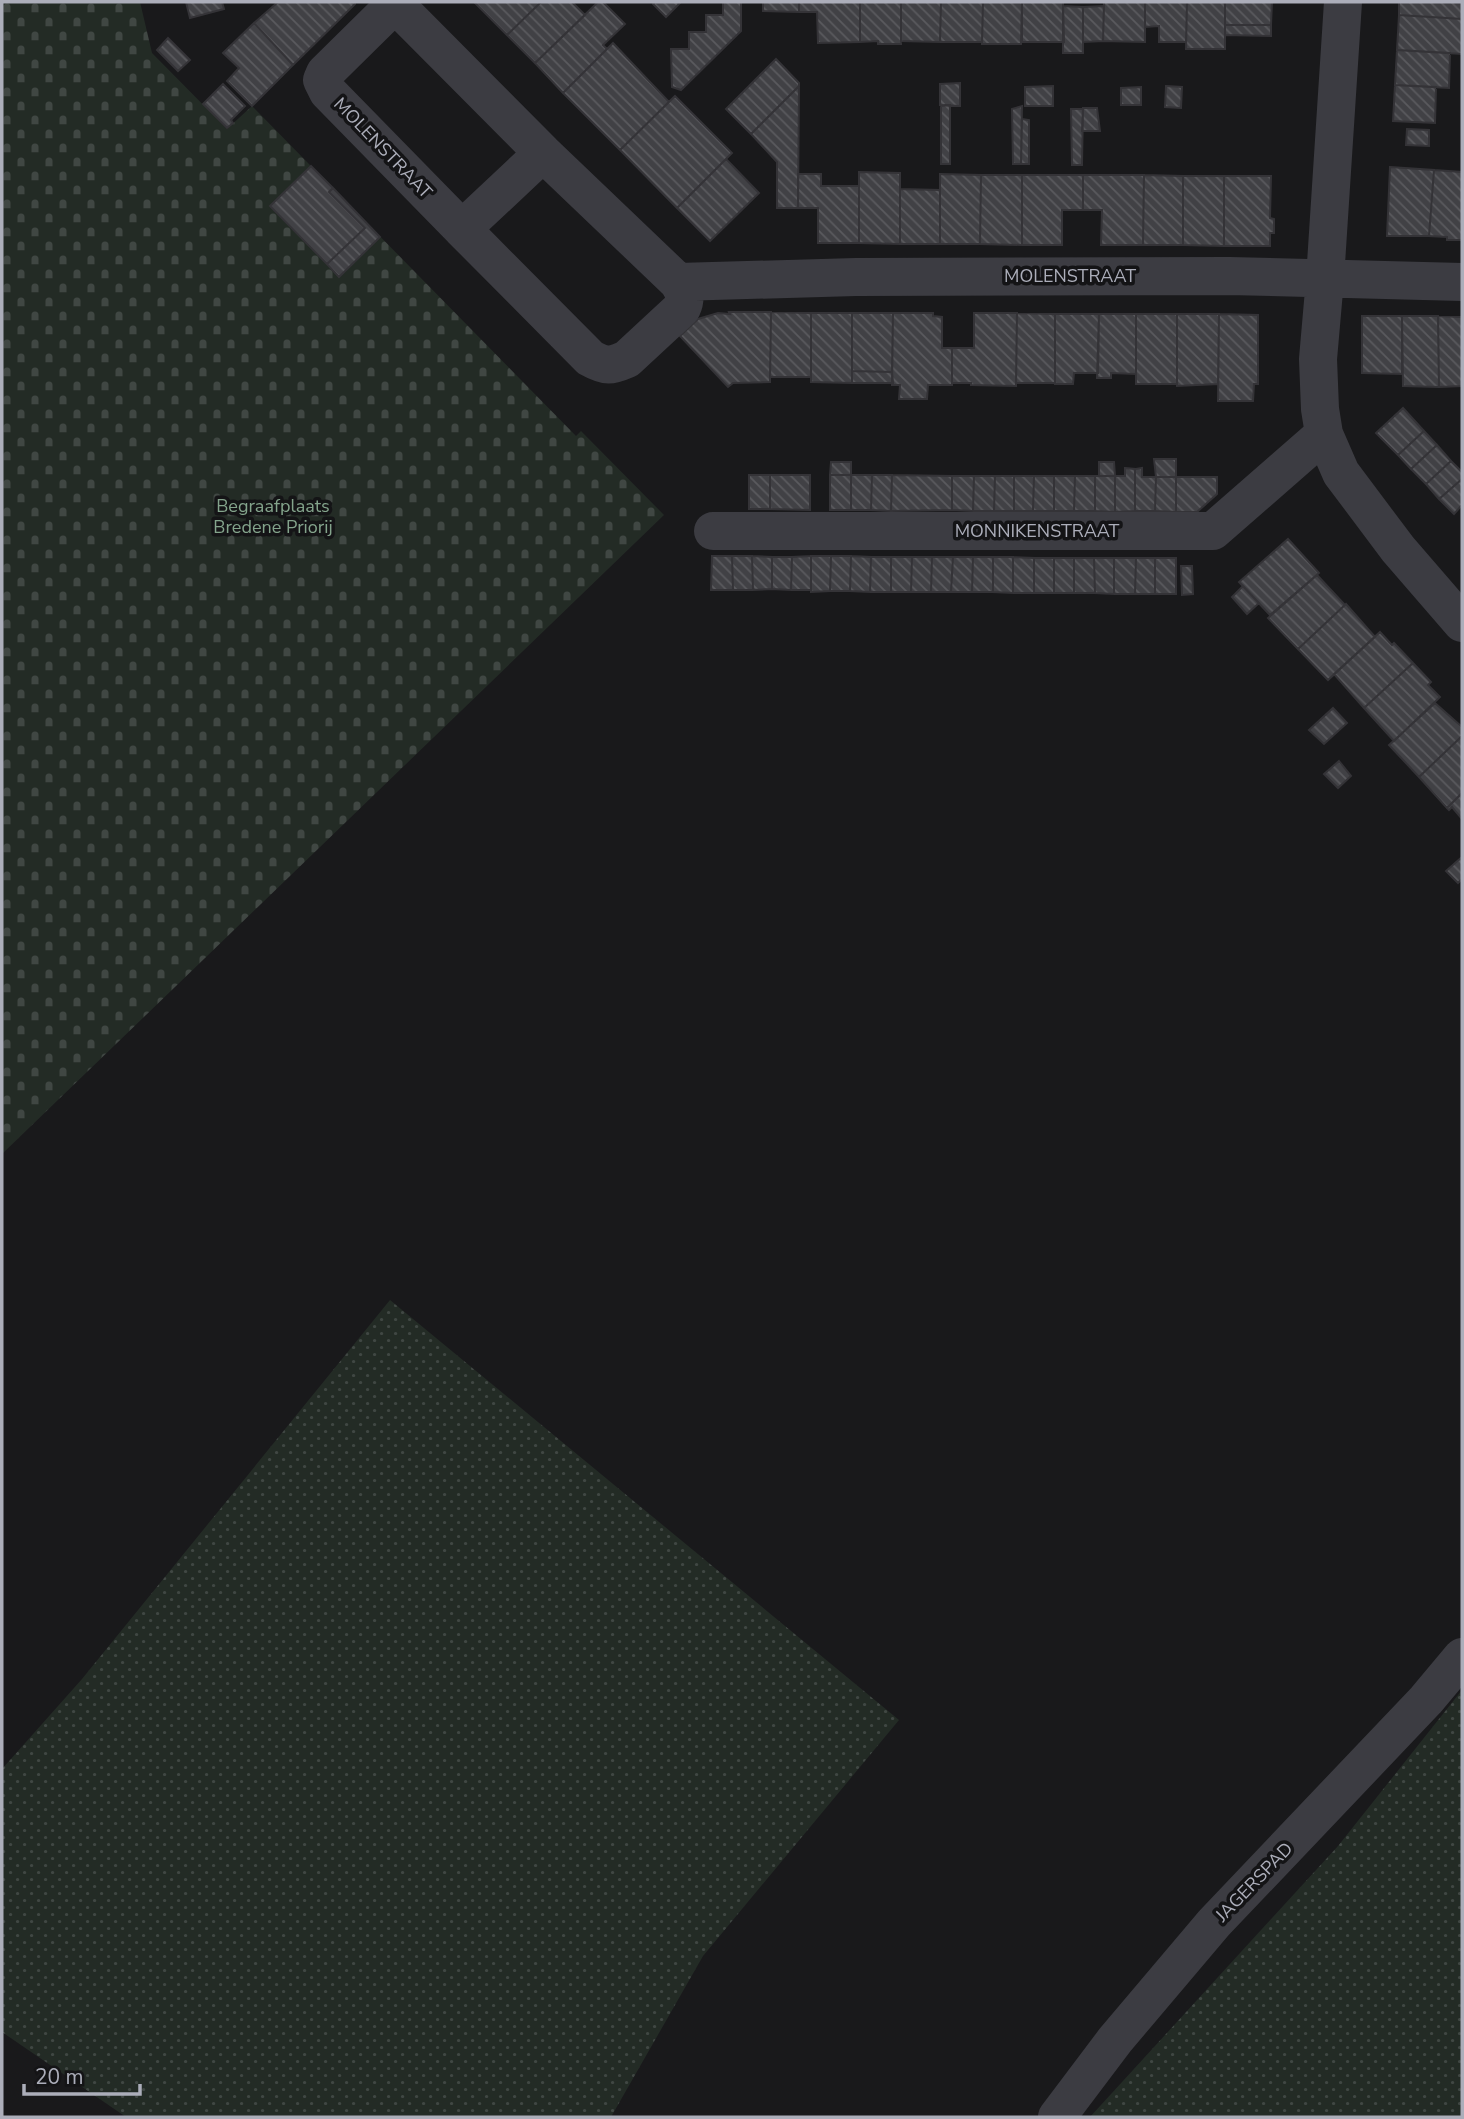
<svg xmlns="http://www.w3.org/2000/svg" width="1464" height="2119" font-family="'Nunito Sans',sans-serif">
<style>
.grass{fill:url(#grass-dots)}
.cemetery{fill:url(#cemetery-stones)}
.building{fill:url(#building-back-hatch);stroke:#343337;stroke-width:2}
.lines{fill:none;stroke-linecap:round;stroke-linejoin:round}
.street{stroke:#3c3c42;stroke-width:38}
.labels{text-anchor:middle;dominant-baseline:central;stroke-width:7;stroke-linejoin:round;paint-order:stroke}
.street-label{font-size:18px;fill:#acaeba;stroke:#141416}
.park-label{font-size:18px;fill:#84a48c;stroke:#141416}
</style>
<defs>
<pattern id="grass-dots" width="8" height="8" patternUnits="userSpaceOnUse" patternTransform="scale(1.75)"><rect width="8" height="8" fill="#232b25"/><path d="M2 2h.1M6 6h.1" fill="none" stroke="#404743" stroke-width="1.8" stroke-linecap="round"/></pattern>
<pattern id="cemetery-stones" width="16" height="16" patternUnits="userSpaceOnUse" patternTransform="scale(1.75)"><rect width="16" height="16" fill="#232b25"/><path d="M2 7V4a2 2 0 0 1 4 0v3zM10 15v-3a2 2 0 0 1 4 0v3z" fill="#404743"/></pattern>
<pattern id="building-back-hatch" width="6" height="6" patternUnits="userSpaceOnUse" patternTransform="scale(1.75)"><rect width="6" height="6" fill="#414145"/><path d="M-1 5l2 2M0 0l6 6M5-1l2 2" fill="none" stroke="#5a5a5e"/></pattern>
</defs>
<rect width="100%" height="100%" fill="#19191b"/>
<path class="grass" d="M 390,1300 L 899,1720 L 703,1956 L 611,2117 L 126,2117 L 2,2032 L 2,1769 L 82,1679 Z
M 1462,1690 L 1462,2117 L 1090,2117 L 1338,1846 Z"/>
<path class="cemetery" d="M 2,2 L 140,2 L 152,53 L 227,129 L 252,106 L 576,436 L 581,431 L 664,515 L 2,1154 Z"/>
<path class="building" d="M 186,2 L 222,2 L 224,9 L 190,18 Z
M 278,2 L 355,2 L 355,4 L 293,65 L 254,23 Z
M 474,2 L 541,2 L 507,35 Z
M 541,2 L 572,2 L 585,15 L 535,63 L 507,35 Z
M 598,2 L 603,2 L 625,24 L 603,45 L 607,49 L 563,93 L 535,63 Z
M 655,2 L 681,2 L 666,17 L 653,4 Z
M 723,2 L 741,2 L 741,31 L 681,90 L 672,87 L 671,49 L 689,49 L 689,32 L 706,32 L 706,15 L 723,15 Z
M 763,2 L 799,2 L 799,12 L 763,11 Z
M 799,2 L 860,2 L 860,42 L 818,43 L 817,12 L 799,12 Z
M 860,2 L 901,2 L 901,44 L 878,44 L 878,41 L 860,42 Z
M 901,2 L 941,2 L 940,42 L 901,41 Z
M 941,2 L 983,2 L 982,42 L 940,42 Z
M 983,2 L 1022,2 L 1021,44 L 982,44 Z
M 1022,2 L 1063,2 L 1064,42 L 1022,42 Z
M 1104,2 L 1145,2 L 1145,42 L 1103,41 Z
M 1145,2 L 1187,2 L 1186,42 L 1159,42 L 1159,26 L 1145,27 Z
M 1187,2 L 1225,2 L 1225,49 L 1186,49 Z
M 1225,2 L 1272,2 L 1271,25 L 1225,25 Z
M 1399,2 L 1462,2 L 1462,19 L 1399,15 Z
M 1063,6 L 1083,7 L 1083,53 L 1063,53 Z
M 1104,6 L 1103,41 L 1083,42 L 1083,7 Z
M 1399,15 L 1462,19 L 1462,54 L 1397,50 Z
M 254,23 L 293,65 L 252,106 L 227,81 L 239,68 L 223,53 Z
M 1225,25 L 1271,25 L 1271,36 L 1225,35 Z
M 168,38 L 190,60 L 178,71 L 157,50 Z
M 613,43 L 669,102 L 620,150 L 563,93 Z
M 1397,50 L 1450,53 L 1449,88 L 1395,85 Z
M 776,59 L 799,83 L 799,86 L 751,134 L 726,109 Z
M 960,83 L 960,106 L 940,105 L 940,84 Z
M 223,84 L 245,106 L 231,120 L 233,123 L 227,128 L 203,104 Z
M 1395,85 L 1436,87 L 1435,123 L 1393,121 Z
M 799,86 L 798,208 L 777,208 L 777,162 L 751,134 Z
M 1053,86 L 1053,106 L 1025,106 L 1025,87 Z
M 1166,86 L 1182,87 L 1181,108 L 1165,107 Z
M 1141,87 L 1141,105 L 1121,105 L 1121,88 Z
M 675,96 L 732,153 L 677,208 L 620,150 Z
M 950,105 L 950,164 L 941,164 L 941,106 Z
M 1022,106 L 1021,164 L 1013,164 L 1012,109 Z
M 1083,108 L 1097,108 L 1100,131 L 1082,131 Z
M 1071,109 L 1083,109 L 1082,165 L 1072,165 Z
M 1022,119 L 1029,120 L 1029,164 L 1021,164 Z
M 1407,129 L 1429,130 L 1429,146 L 1406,145 Z
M 726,159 L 759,193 L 710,241 L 677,208 Z
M 311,166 L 333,188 L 329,192 L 365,228 L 327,264 L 270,206 Z
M 1390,167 L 1434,170 L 1429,236 L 1387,236 Z
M 1434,170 L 1462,172 L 1462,240 L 1447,240 L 1447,237 L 1429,236 Z
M 859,172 L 900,173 L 900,244 L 859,243 Z
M 798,174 L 821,174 L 821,186 L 859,186 L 859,243 L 818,243 L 818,208 L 798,208 Z
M 940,174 L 981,175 L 980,244 L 940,244 Z
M 981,175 L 1022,175 L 1022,245 L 980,244 Z
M 1022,175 L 1083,175 L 1083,210 L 1062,210 L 1062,245 L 1022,245 Z
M 1083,175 L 1144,175 L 1143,245 L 1101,245 L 1102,210 L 1083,210 Z
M 1144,175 L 1183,176 L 1183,245 L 1143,245 Z
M 1183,176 L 1224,176 L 1224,246 L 1183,245 Z
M 1224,176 L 1271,176 L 1270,218 L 1274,219 L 1274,233 L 1270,233 L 1270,246 L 1224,246 Z
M 333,188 L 380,237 L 339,277 L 327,264 L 365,228 L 329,192 Z
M 900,189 L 940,190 L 940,244 L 900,244 Z
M 729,312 L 771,312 L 770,382 L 733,383 L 728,387 L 680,336 L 698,319 L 718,313 L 730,314 Z
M 771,312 L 811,313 L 811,377 L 770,377 Z
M 811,313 L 852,313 L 852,383 L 811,382 Z
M 852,313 L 893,313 L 892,372 L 852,371 Z
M 893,313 L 933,313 L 933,316 L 942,317 L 942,348 L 952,348 L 952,385 L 928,385 L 927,399 L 899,399 L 900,385 L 892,385 Z
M 974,313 L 1017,313 L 1016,386 L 971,385 L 971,383 L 952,383 L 952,348 L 974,348 Z
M 1017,313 L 1055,314 L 1055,383 L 1016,383 Z
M 1055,314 L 1099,314 L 1098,373 L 1074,373 L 1073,384 L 1055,384 Z
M 1099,314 L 1136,314 L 1136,374 L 1111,373 L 1111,378 L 1097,378 Z
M 1136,314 L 1177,314 L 1177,384 L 1136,384 Z
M 1177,314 L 1219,314 L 1218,384 L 1177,386 Z
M 1219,314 L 1258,315 L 1258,384 L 1254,384 L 1253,401 L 1218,401 Z
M 1362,316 L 1402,316 L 1402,374 L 1362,373 Z
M 1402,316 L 1438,316 L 1439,387 L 1403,386 Z
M 1438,316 L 1462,317 L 1462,386 L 1439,387 Z
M 852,371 L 892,372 L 893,383 L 852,383 Z
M 1403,408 L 1424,431 L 1398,455 L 1376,433 Z
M 1424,431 L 1437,445 L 1411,469 L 1398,455 Z
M 1437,445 L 1451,461 L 1426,484 L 1411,469 Z
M 1154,459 L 1176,459 L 1176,477 L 1156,477 Z
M 1451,461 L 1462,472 L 1462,479 L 1439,499 L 1426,484 Z
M 831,462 L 851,462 L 851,475 L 830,475 Z
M 1099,462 L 1114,462 L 1115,476 L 1099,476 Z
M 1125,468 L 1135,469 L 1135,511 L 1115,512 L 1115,476 L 1125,476 Z
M 1142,468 L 1142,477 L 1156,477 L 1155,511 L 1135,511 L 1135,469 Z
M 749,475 L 770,475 L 770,509 L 749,509 Z
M 770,475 L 810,475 L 810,510 L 770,509 Z
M 830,475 L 851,475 L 851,510 L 830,510 Z
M 851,475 L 872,475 L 871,510 L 851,510 Z
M 872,475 L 892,475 L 891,511 L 871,510 Z
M 892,475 L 952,476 L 952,510 L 891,511 Z
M 952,476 L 974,476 L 973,511 L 952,510 Z
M 974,476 L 995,476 L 994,511 L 973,511 Z
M 995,476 L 1014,476 L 1014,511 L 994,511 Z
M 1014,476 L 1034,476 L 1033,511 L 1014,511 Z
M 1034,476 L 1054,476 L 1054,511 L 1033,511 Z
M 1054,476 L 1075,476 L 1074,511 L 1054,511 Z
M 1075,476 L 1095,476 L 1095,511 L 1074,511 Z
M 1095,476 L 1115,476 L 1115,512 L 1095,511 Z
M 1156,477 L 1176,477 L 1176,512 L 1155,511 Z
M 1176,477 L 1217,477 L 1217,494 L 1197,512 L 1176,512 Z
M 1462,479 L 1462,505 L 1454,514 L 1439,499 Z
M 1288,539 L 1319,573 L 1270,615 L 1239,582 Z
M 712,556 L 732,556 L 733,590 L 711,590 Z
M 732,556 L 752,556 L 753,590 L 733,590 Z
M 752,556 L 772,557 L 772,589 L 753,590 Z
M 811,556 L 811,590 L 791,590 L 792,557 Z
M 811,556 L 831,556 L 830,591 L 811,592 Z
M 831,556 L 851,556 L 850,591 L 830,591 Z
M 851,556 L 871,557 L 870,592 L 850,591 Z
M 772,557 L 792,557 L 791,590 L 772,589 Z
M 871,557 L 891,557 L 891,592 L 870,592 Z
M 891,557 L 912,557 L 911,592 L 891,592 Z
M 912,557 L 932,557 L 931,592 L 911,592 Z
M 932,557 L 953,557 L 951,592 L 931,592 Z
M 953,557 L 973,557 L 972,592 L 951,592 Z
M 973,557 L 993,557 L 993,592 L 972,592 Z
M 993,557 L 1013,557 L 1013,593 L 993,592 Z
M 1013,557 L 1034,558 L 1034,593 L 1013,593 Z
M 1034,558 L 1054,558 L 1054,593 L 1034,593 Z
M 1054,558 L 1074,558 L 1074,593 L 1054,593 Z
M 1074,558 L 1094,558 L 1095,593 L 1074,593 Z
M 1094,558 L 1114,558 L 1114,594 L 1095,593 Z
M 1114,558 L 1136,558 L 1135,594 L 1114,594 Z
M 1136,558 L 1155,558 L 1155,594 L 1135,594 Z
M 1155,558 L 1176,558 L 1176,594 L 1155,594 Z
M 1181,566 L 1192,566 L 1193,594 L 1182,595 Z
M 1317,575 L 1345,605 L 1298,649 L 1268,618 Z
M 1243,586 L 1259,603 L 1247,614 L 1232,597 Z
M 1346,604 L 1375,637 L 1328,680 L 1298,649 Z
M 1380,632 L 1392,645 L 1394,643 L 1413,663 L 1364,708 L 1334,674 Z
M 1413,663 L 1431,682 L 1428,685 L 1440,697 L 1394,741 L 1364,708 Z
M 1435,703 L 1462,727 L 1462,736 L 1419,777 L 1389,745 Z
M 1333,708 L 1347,723 L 1324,744 L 1309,730 Z
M 1462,736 L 1462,793 L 1447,808 L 1419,777 Z
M 1339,761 L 1351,776 L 1338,788 L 1324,774 Z
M 1462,793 L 1462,819 L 1452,807 L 1449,810 L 1447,808 Z
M 1462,857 L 1462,879 L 1458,883 L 1446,871 Z"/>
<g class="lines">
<path class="street" d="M 393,2 L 543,153 L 678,282 C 684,292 687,297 682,308 L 627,359 C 611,366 606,367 590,358 L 462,229 L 543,153
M 1343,2 L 1325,279 L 1318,359 L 1320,409 L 1324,434 L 1341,473 L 1398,549 L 1462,623
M 394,5 L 325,73 L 322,80 L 328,92 L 462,229
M 678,282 L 856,277 L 1229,276 L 1462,282
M 713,531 L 1213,531 L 1324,434
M 1057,2117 L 1115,2040 L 1214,1923 L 1426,1700 L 1462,1657"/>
</g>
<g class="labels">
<g class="street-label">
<text transform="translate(383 148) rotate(46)">MOLENSTRAAT</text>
<text x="1070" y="276">MOLENSTRAAT</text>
<text x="1037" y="531">MONNIKENSTRAAT</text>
<text transform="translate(1254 1882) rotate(-46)">JAGERSPAD</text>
</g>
<g class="park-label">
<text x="273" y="506">Begraafplaats<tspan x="273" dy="21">Bredene Priorij</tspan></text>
</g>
</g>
<rect width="1464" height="2119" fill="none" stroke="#acaeba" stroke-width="7"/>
<path d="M24 2084v10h116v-10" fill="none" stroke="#acaeba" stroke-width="3.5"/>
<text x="35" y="2084" font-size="21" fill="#acaeba" stroke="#141416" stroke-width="5" paint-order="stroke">20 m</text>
</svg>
